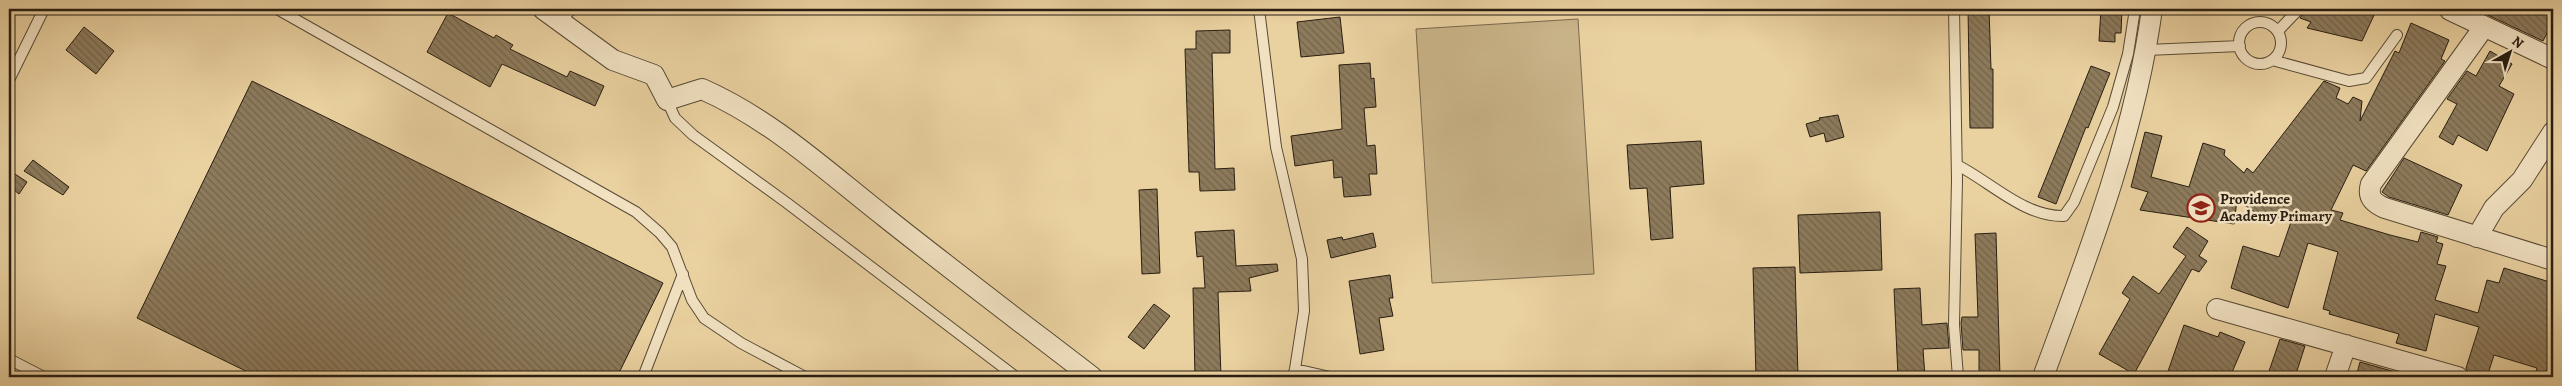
<svg xmlns="http://www.w3.org/2000/svg" width="2562" height="386" font-family="Alegreya,serif">
<style>
.park{fill:#c9b388;stroke:#78684d}
.building{fill:url(#building-back-hatch);stroke:#281e12}
.lines{fill:none;stroke-linecap:round;stroke-linejoin:round}
.lane-casing{stroke:#584b36;stroke-width:12}
.street-casing{stroke:#584b36;stroke-width:22}
.lane{stroke:#f1e1c1;stroke-width:10}
.street{stroke:#f1e1c1;stroke-width:20}
.labels{text-anchor:middle;dominant-baseline:central;stroke-width:5;stroke-linejoin:round;paint-order:stroke}
.poi-label{font-size:15px;font-weight:bold;fill:#281e12;stroke:#f1e1c1;text-anchor:start}
</style>
<defs>
<pattern id="building-back-hatch" width="6" height="6" patternUnits="userSpaceOnUse" patternTransform="scale(1.25)"><rect width="6" height="6" fill="#8d7b5c"/><path d="M-1 5l2 2M0 0l6 6M5-1l2 2" fill="none" stroke="#73644b"/></pattern>
</defs>
<rect width="100%" height="100%" fill="#ead1a0"/>
<filter id="stains"><feTurbulence type="fractalNoise" baseFrequency=".004" numOctaves="4"/><feColorMatrix values="0 0 0 0 .2 0 0 0 0 .09 0 0 0 0 .02 0 0 0 .5 -.17"/></filter>
<radialGradient id="worn" r=".72"><stop offset=".6" stop-color="#630" stop-opacity="0"/><stop offset="1" stop-color="#630" stop-opacity=".3"/></radialGradient>
<path class="park" d="M 1578,19 L 1594,274 L 1432,283 L 1416,29 Z"/>
<path class="building" d="M 1968,9 L 1989,9 L 1991,69 L 1993,69 L 1993,128 L 1970,128 Z
M 2101,9 L 2122,9 L 2121,33 L 2115,33 L 2115,42 L 2099,41 Z
M 2306,9 L 2360,9 L 2375,13 L 2362,41 L 2307,28 L 2311,22 L 2300,18 Z
M 2475,9 L 2553,9 L 2553,22 L 2543,41 Z
M 448,13 L 494,38 L 496,35 L 513,45 L 510,49 L 567,77 L 570,71 L 604,86 L 595,106 L 502,64 L 490,87 L 427,52 Z
M 1340,17 L 1344,53 L 1301,57 L 1297,22 Z
M 2411,23 L 2449,40 L 2441,59 L 2445,61 L 2366,171 L 2353,165 L 2331,210 L 2343,213 L 2340,220 L 2390,235 L 2418,242 L 2421,232 L 2438,237 L 2436,242 L 2443,244 L 2437,264 L 2446,266 L 2435,300 L 2478,313 L 2487,280 L 2499,283 L 2504,268 L 2553,283 L 2553,377 L 2534,377 L 2537,368 L 2494,355 L 2487,377 L 2470,377 L 2466,368 L 2479,327 L 2435,314 L 2426,351 L 2396,343 L 2399,334 L 2329,314 L 2330,311 L 2323,309 L 2338,252 L 2308,243 L 2288,308 L 2231,288 L 2243,246 L 2279,257 L 2291,222 L 2264,213 L 2262,217 L 2237,200 L 2234,224 L 2140,210 L 2148,192 L 2131,187 L 2145,132 L 2162,136 L 2151,177 L 2189,187 L 2203,143 L 2225,150 L 2224,155 L 2244,173 L 2247,168 L 2253,173 L 2324,81 L 2340,88 L 2336,98 L 2348,104 L 2353,97 L 2362,101 L 2360,121 L 2395,51 L 2399,53 Z
M 84,27 L 114,51 L 96,74 L 66,50 Z
M 1230,30 L 1230,53 L 1212,53 L 1215,169 L 1234,168 L 1235,190 L 1200,191 L 1199,172 L 1189,172 L 1185,49 L 1196,49 L 1196,31 Z
M 2490,51 L 2512,64 L 2499,86 L 2514,94 L 2487,151 L 2458,135 L 2453,145 L 2439,137 L 2457,104 L 2447,99 L 2467,71 L 2476,76 Z
M 1370,63 L 1371,79 L 1374,78 L 1376,107 L 1364,108 L 1367,146 L 1375,145 L 1377,174 L 1369,174 L 1371,195 L 1344,197 L 1342,177 L 1334,178 L 1333,160 L 1295,166 L 1291,136 L 1342,129 L 1339,65 Z
M 2091,66 L 2110,73 L 2088,128 L 2086,127 L 2056,204 L 2038,197 Z
M 252,81 L 663,283 L 617,377 L 258,377 L 137,318 Z
M 1838,115 L 1844,137 L 1826,142 L 1824,133 L 1810,137 L 1806,124 L 1820,120 L 1819,118 Z
M 1701,141 L 1704,184 L 1670,187 L 1673,238 L 1651,240 L 1647,188 L 1630,189 L 1627,145 Z
M 2404,158 L 2462,185 L 2448,215 L 2389,197 L 2382,192 Z
M 33,160 L 69,187 L 63,195 L 24,171 Z
M 9,170 L 27,182 L 19,194 L 9,186 Z
M 1157,189 L 1160,273 L 1142,274 L 1139,190 Z
M 1880,212 L 1882,270 L 1800,273 L 1798,215 Z
M 2187,227 L 2208,241 L 2199,256 L 2207,261 L 2199,272 L 2192,269 L 2134,374 L 2099,354 L 2130,299 L 2122,293 L 2133,276 L 2159,294 L 2186,256 L 2173,247 Z
M 1234,230 L 1236,266 L 1277,264 L 1278,271 L 1249,278 L 1251,291 L 1218,292 L 1221,377 L 1195,377 L 1193,288 L 1205,288 L 1203,256 L 1197,257 L 1195,232 Z
M 1373,233 L 1376,247 L 1331,258 L 1327,240 L 1342,237 L 1343,240 Z
M 1996,233 L 2000,377 L 1979,377 L 1979,350 L 1963,350 L 1961,323 L 1962,317 L 1978,317 L 1975,234 Z
M 1795,267 L 1798,377 L 1756,377 L 1753,268 Z
M 1390,275 L 1393,298 L 1389,298 L 1393,316 L 1379,318 L 1384,350 L 1360,354 L 1349,281 Z
M 1920,288 L 1922,325 L 1947,323 L 1949,348 L 1923,349 L 1925,377 L 1898,377 L 1894,289 Z
M 1154,304 L 1170,316 L 1144,349 L 1128,337 Z
M 2184,325 L 2218,337 L 2220,332 L 2245,342 L 2230,377 L 2166,377 Z
M 2280,339 L 2305,346 L 2295,377 L 2267,377 Z
M 2360,362 L 2406,375 L 2405,377 L 2356,377 Z"/>
<g class="lines">
<g class="lane-casing">
<path id="lane" d="M 277,9 L 636,212 L 660,233 L 672,247 L 692,300 L 704,318 L 741,343 L 805,377
M 1259,9 L 1276,147 L 1302,259 L 1304,311 L 1295,369
M 1954,9 L 1957,180 L 1954,325 L 1958,377
M 559,21 L 572,9
M2239 43a21 21 0 1 1 42 0a21 21 0 1 1-42 0Z
M 2278,31 L 2299,9
M 2147,50 L 2240,46
M 2272,60 L 2349,81 L 2366,78 L 2397,35
M 9,80 L 44,9
M 667,100 L 675,118 L 693,135 L 787,203 L 1016,377
M 1957,165 C 1991,182 2024,217 2064,216 L 2074,202 L 2113,107 L 2128,54 L 2135,9
M 9,359 L 44,377
M 643,377 L 683,274
M 1293,377 L 1295,369 L 1330,377"/>
</g>
<g class="street-casing">
<path id="street" d="M 543,9 L 613,60 L 654,75 L 667,100 L 702,89 C 772,120 825,170 885,217 C 953,271 1023,324 1092,377
M 2450,10 L 2553,59
M 2484,27 L 2371,184 C 2367,197 2373,203 2385,208 L 2553,260
M 2477,237 L 2494,208 L 2522,180 L 2553,132
M 2217,309 L 2458,377
M 2043,377 C 2087,258 2135,135 2152,9
M 2335,377 L 2346,345"/>
</g>
<use href="#lane" class="lane"/>
<use href="#street" class="street"/>
</g>
<defs>
<g id="school-ring" transform="scale(1.4375)"><circle r="9.5" fill="#f1e1c1" stroke="#8f2418" stroke-width="1.5"/><path d="M0-5L7-2L0 1L-7-2ZM-4 1L0 2.5L4 1V4Q0 6-4 4Z" fill="#8f2418"/></g>
</defs>
<g fill-rule="evenodd">
<use href="#school-ring" x="2201" y="208"/>
</g>
<g class="labels">
<g class="poi-label">
<text x="2220" y="199">Providence<tspan x="2220" dy="17">Academy Primary</tspan></text>
</g>
</g>
<rect width="2562" height="386" fill="none" stroke="#ead1a0" stroke-width="30"/>
<rect x="10" y="10" width="2542" height="366" fill="none" stroke="#281e12" stroke-width="2.5"/>
<rect x="15" y="15" width="2532" height="356" fill="none" stroke="#281e12"/>
<g transform="translate(2510 52) rotate(39)" stroke="#f1e1c1" stroke-width="4" paint-order="stroke">
<path d="M0-4L9 19L0 12L-9 19Z" fill="#281e12"/>
<text y="-8" font-size="14" font-weight="bold" text-anchor="middle" fill="#281e12">N</text>
</g>
<rect width="100%" height="100%" filter="url(#stains)"/>
<rect width="100%" height="100%" fill="url(#worn)"/>
</svg>
